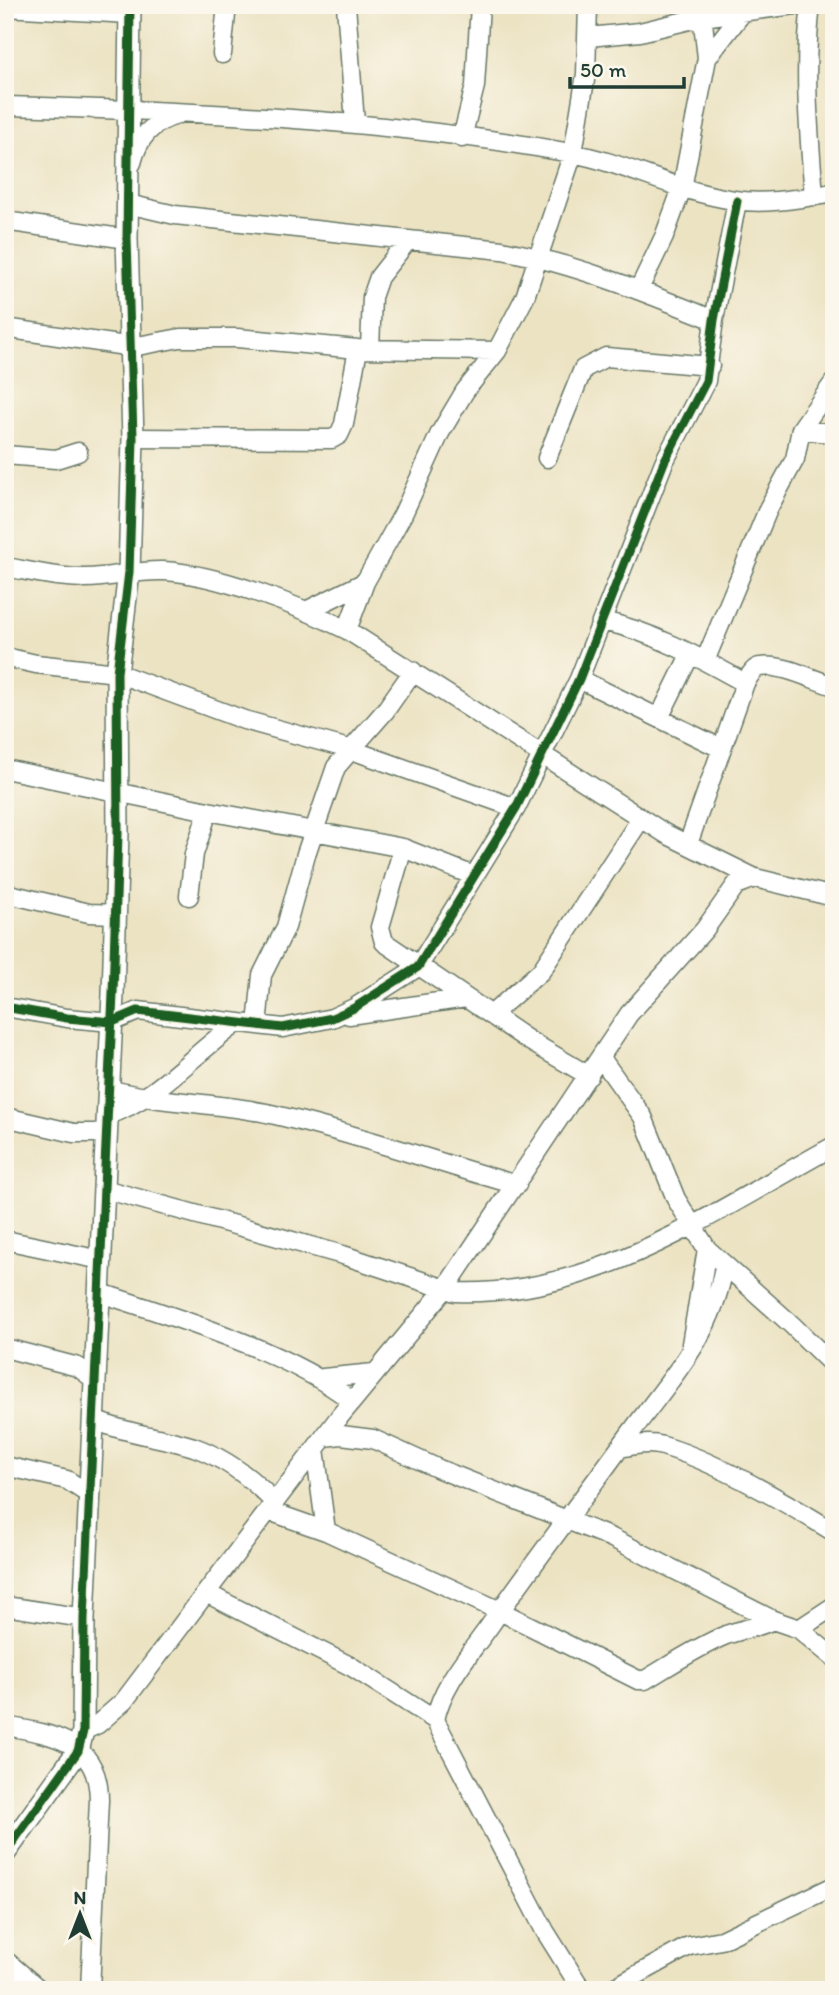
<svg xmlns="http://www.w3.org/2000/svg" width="839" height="1995" font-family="Itim,sans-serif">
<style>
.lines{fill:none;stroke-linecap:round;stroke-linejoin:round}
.minor-casing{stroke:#677766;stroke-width:21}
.tertiary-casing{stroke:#677766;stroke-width:24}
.minor{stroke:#fff;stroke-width:18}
.tertiary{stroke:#fff;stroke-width:21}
.cycleway-casing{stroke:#fbf7ec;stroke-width:13}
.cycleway{stroke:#1b5e20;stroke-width:9}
</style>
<rect width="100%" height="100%" fill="#fbf7ec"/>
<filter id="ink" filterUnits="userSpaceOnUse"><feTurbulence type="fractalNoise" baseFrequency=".0143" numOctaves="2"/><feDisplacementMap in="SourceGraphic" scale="14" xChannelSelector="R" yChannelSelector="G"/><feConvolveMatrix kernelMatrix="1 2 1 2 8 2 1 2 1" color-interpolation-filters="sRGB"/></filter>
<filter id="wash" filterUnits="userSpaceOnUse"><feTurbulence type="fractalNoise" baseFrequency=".00686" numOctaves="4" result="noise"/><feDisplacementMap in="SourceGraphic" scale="28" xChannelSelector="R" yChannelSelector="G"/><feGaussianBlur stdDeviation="1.57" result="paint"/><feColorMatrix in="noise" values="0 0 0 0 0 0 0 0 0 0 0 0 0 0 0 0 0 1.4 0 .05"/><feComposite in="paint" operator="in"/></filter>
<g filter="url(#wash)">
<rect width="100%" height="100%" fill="#ece3c3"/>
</g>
<g filter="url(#ink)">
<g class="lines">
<g class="minor-casing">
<path id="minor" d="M 346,5 L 355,123
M 811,5 C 803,69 809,132 814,196
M 5,7 L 130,14
M 588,37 L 640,32 L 702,17 L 795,5
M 222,54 L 227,5
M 707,58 L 742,13
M 5,106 C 194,111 384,119 571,153 C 626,163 677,192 734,200 C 767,205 801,198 834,193
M 462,138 L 475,86 L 480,5
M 132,163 C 138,138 152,122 177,115
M 128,204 L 175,215 L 502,250 C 575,264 645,292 714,320
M 5,221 L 127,239
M 639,289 L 664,237 L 682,188 L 707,58 L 701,5
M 5,328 L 132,347 L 180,338 L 237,338 L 358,349 L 497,351
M 370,349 L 372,297 L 379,277 L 408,240
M 801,429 L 834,434
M 133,438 L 332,439 L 339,435 L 344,424 L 358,349
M 5,455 L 56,459 L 78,452
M 547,458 L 583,369 L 606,357 L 710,366
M 5,567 C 35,572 70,581 101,577 C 122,575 142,570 164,571 C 217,574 300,606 347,630 L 666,834 L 755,878 L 834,897
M 308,610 L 365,582
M 602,621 C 652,631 700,658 745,683 L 688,844
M 347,630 L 365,582 L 403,514 L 440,433 L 465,391 L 497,351 L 525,297 L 573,153 L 586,74 L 588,5
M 5,657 L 36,664 L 117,673 L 244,720 L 349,749 L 516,808
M 705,661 L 769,507 L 795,459 L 801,429 L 834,382
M 579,679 L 720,748
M 745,683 C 749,677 753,668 760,667 C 782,663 813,680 834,686
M 659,718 L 690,655
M 5,769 L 208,811
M 403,848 L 380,927 L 384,942 L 528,1040 L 589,1076
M 5,893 L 89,913 L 116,914
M 189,896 L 194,854 L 208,811 L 403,848 L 474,876
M 5,1007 L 67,1018 L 112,1022 L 138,1011 L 283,1028 L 332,1018 L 354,1008 L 418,967 L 516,808 L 579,679 L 664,462 L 706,381 L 714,320 L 737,201
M 349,1015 L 466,998
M 491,1015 L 541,971 L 640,820
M 257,1025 L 262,975 L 286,927 L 306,854 L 336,767 L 385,711 L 413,671
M 601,1058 L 643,1117 L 676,1199 L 707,1249 L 792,1325 L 834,1366
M 109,1089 C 162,1104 217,1102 271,1114 C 354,1133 435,1162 517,1185
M 108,1115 C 156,1100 194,1053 236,1024
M 5,1117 L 74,1133 L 107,1133
M 104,1189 L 343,1255 L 455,1292 C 595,1298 716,1210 834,1146
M 5,1240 L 101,1260
M 101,1293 C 179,1319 288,1351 352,1401
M 691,1344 L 707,1249
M 5,1348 L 78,1367 L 95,1380
M 323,1378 L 374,1373
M 94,1420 C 130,1435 160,1436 194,1447 C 227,1459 252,1478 275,1503
M 324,1437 L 341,1435 L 373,1439 L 439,1469 L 612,1538 L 773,1620 L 799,1629 L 834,1658
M 620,1448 C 634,1445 649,1442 663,1446 C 715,1461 787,1503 834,1532
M 315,1449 L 326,1531
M 5,1466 L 67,1480 L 90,1495
M 269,1511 L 326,1531 L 500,1611 L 638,1680 L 645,1680 C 672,1664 697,1647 726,1635 C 742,1629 757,1628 773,1620
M 208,1594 L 352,1667 L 435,1720 L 545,1931 L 582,1990
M 5,1606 L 84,1618
M 799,1629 L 834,1606
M 435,1720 C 442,1684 470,1654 491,1624 C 536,1559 585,1496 632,1431 C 672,1377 712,1336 724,1267
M 5,1726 C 54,1734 99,1742 99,1800 L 90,1990
M 83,1731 L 98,1724 L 124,1701 L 340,1416 L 445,1289 L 629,1014 L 705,929 L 736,885 L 755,878
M 5,1960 L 40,1990
M 610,1990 L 689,1946 L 721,1940 L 834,1886"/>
</g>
<g class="tertiary-casing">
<path id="tertiary" d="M 5,1853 L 78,1751 L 83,1731 L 84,1618 L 113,994 L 118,833 L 117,673 L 129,572 L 133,438 L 127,239 L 130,5"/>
</g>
<use href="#minor" class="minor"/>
<use href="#tertiary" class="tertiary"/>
<g class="cycleway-casing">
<path id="cycleway" d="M 5,1007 L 67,1018 L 112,1022 L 138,1011 L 283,1028 L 332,1018 L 354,1008 L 418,967 L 516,808 L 579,679 L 664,462 L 706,381 L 714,320 L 737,201
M 5,1853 L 78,1751 L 83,1731 L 84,1618 L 113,994 L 118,833 L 117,673 L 129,572 L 133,438 L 127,239 L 130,5"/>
</g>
<use href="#cycleway" class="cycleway"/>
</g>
</g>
<rect width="839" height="1995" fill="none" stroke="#fbf7ec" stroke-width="28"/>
<g transform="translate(80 1914)" stroke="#fbf7ec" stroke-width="5" paint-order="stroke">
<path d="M0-5L12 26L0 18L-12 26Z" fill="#1f3d34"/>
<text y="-10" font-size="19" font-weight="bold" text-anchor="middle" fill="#1f3d34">N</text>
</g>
<path d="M570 77v10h114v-10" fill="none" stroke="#1f3d34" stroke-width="3.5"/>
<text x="580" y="77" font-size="21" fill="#1f3d34" stroke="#fbf7ec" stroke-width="5" paint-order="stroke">50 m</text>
</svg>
